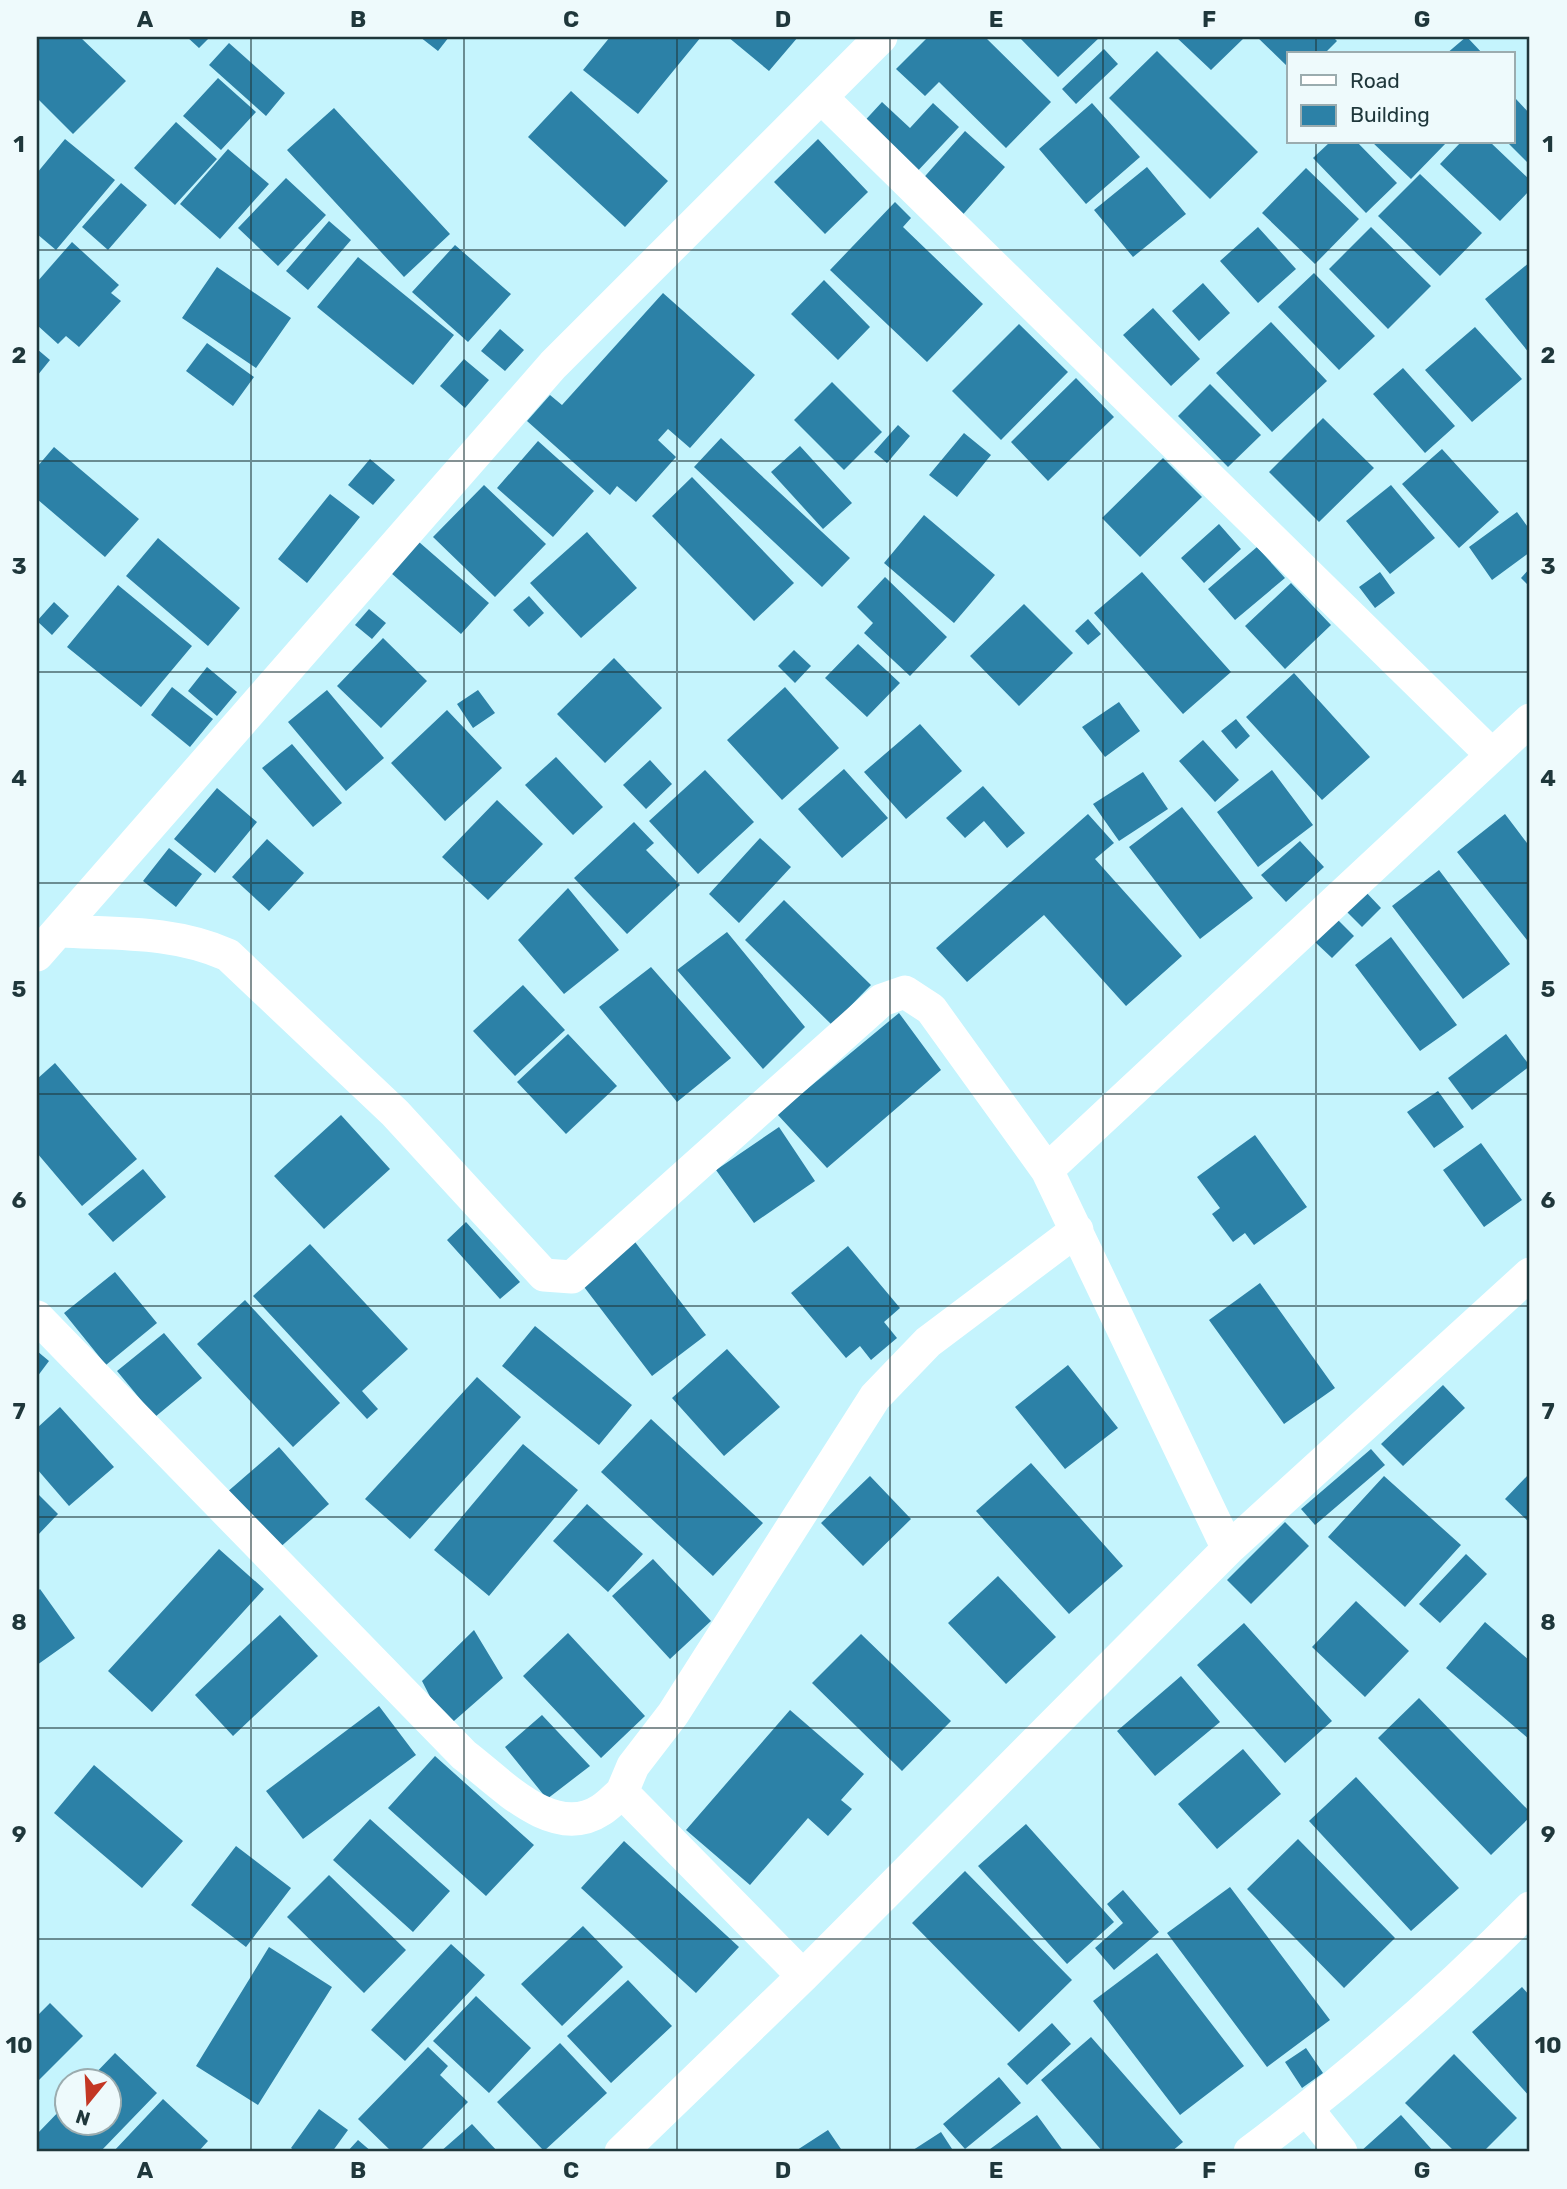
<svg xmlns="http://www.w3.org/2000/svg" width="1567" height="2189" font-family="Rubik,sans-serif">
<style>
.building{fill:#2c81a7}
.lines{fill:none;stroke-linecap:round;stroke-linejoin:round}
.minor{stroke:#fff;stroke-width:33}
.grid{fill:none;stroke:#1f373b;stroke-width:2;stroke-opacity:0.55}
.neatline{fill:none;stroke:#1f373b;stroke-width:2.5}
.grid-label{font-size:23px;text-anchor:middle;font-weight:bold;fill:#1f373b}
</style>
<rect width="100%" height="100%" fill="#c5f4fd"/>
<path class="building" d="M 37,37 L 80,37 L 126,81 L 73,134 L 37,98 Z
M 187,37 L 210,37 L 199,48 Z
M 420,37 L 449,37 L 438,51 Z
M 610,37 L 701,37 L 638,114 L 583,70 Z
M 728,37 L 798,37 L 769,71 Z
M 928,37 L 985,37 L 1051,102 L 1006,148 L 939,82 L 925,96 L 896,69 Z
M 1019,37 L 1100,37 L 1058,77 Z
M 1176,37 L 1245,37 L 1211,70 Z
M 1257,37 L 1333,37 L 1337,41 L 1324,54 L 1289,54 L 1289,68 Z
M 1467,37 L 1483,54 L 1446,54 L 1466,37 Z
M 229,43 L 285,93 L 266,116 L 209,65 Z
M 1104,49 L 1118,64 L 1076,104 L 1062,89 Z
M 1157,51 L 1258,152 L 1210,199 L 1109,98 Z
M 218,78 L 256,112 L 221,150 L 183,116 Z
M 571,91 L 668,181 L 625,227 L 528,137 Z
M 1516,99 L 1530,114 L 1528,163 L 1507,142 L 1513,142 L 1513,101 Z
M 882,102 L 910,128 L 933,103 L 959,127 L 913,176 L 859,127 Z
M 1092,103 L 1140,157 L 1086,204 L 1039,149 Z
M 334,108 L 450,234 L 404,277 L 287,150 Z
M 176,122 L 217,159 L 175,205 L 134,168 Z
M 965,131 L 1005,167 L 959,219 L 919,183 Z
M 65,139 L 115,180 L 56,250 L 37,234 L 37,173 Z
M 818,139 L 868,192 L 825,234 L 774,182 Z
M 1330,142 L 1357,142 L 1397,183 L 1366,213 L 1313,158 Z
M 1372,142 L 1447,142 L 1411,179 Z
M 1461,142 L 1490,142 L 1530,180 L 1530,190 L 1500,221 L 1440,164 Z
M 228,149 L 269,184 L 220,239 L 180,204 Z
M 1147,167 L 1186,214 L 1133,257 L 1094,210 Z
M 1306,168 L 1359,219 L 1315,264 L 1262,213 Z
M 1420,174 L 1482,233 L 1440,276 L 1378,216 Z
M 286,178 L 326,215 L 278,266 L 238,228 Z
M 121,183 L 147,205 L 108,250 L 82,227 Z
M 895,202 L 911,218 L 903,227 L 983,304 L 927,362 L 830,270 Z
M 329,221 L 351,240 L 308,290 L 286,271 Z
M 1258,227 L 1296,269 L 1258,303 L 1220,261 Z
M 1371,227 L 1431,286 L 1388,329 L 1329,269 Z
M 72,242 L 119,285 L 111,293 L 121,301 L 79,347 L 66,336 L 58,344 L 37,325 L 37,282 Z
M 455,245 L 511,294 L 468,342 L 412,292 Z
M 358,257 L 454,335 L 413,385 L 317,307 Z
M 1530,262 L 1530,354 L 1485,299 Z
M 217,267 L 291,318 L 256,368 L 182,318 Z
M 1314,273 L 1375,336 L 1339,370 L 1278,307 Z
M 824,280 L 870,327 L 838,360 L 791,314 Z
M 1203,283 L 1230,313 L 1199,341 L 1172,311 Z
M 663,293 L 755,375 L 690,448 L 668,429 L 658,440 L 676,457 L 636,502 L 617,486 L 610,495 L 527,421 L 550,395 L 562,405 Z
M 1153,308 L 1200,359 L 1171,386 L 1123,335 Z
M 1271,322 L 1327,381 L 1272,432 L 1216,373 Z
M 1019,324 L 1068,372 L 1001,440 L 952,391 Z
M 1475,327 L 1522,379 L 1472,422 L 1425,370 Z
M 500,329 L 524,350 L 505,371 L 481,351 Z
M 207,343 L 254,377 L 233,406 L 186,371 Z
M 37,349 L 50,360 L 37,376 Z
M 464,359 L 489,380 L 465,408 L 440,386 Z
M 1403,368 L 1455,426 L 1425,453 L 1373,394 Z
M 1076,378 L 1114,417 L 1048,481 L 1011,442 Z
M 832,382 L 882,432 L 844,470 L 794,420 Z
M 1210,384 L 1261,435 L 1228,467 L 1178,416 Z
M 1323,418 L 1374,468 L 1319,522 L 1269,472 Z
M 898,425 L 910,436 L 887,463 L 874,452 Z
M 964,433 L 991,455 L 957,497 L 929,475 Z
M 721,438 L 850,558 L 822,587 L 694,467 Z
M 538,441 L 594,491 L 553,537 L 497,488 Z
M 800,446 L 852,503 L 823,529 L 771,472 Z
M 54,447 L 139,519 L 105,557 L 37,499 L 37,467 Z
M 1442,449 L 1499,512 L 1459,548 L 1402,484 Z
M 1163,458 L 1202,497 L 1140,557 L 1102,518 Z
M 370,459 L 395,480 L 373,505 L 348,485 Z
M 692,477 L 794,583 L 754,621 L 652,516 Z
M 484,485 L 546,544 L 495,597 L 433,537 Z
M 1391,485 L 1435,538 L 1390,574 L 1346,521 Z
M 330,494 L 360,517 L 307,583 L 278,559 Z
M 1517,512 L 1530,530 L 1530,552 L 1492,580 L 1469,547 Z
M 924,515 L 995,575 L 954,623 L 884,563 Z
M 1219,524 L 1241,549 L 1204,583 L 1181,558 Z
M 587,532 L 637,588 L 581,638 L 530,583 Z
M 158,538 L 240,608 L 208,646 L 126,576 Z
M 419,542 L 489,603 L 461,634 L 391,573 Z
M 1257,547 L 1285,578 L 1235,620 L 1208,589 Z
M 1530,568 L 1530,587 L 1521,578 Z
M 1142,572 L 1231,672 L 1183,714 L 1094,613 Z
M 1380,572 L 1395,593 L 1375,608 L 1359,587 Z
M 885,577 L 947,637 L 910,676 L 864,633 L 873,623 L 857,607 Z
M 1291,583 L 1331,625 L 1285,669 L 1245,626 Z
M 118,585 L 192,646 L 141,707 L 67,647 Z
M 529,596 L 544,613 L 529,627 L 513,610 Z
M 54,602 L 69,616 L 52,635 L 37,621 Z
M 1024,604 L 1073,653 L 1019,706 L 970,656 Z
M 369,609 L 386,623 L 372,639 L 355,625 Z
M 1088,619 L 1101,634 L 1088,645 L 1075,631 Z
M 383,638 L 427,681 L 381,728 L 337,686 Z
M 858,644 L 900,683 L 867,717 L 825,678 Z
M 794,650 L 811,666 L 795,683 L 778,666 Z
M 614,658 L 662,708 L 605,763 L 557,714 Z
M 207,667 L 237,692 L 217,716 L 188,691 Z
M 1294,673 L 1370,757 L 1322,800 L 1246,717 Z
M 172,687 L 213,719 L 190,747 L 151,715 Z
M 785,687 L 839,748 L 782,800 L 727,740 Z
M 327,690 L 384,758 L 346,791 L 288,722 Z
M 478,690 L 495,713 L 473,728 L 457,704 Z
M 1119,702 L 1140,731 L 1105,757 L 1082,727 Z
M 447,710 L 502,768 L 445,821 L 391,763 Z
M 1236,719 L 1250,736 L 1236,749 L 1221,731 Z
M 920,724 L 962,771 L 906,819 L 864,772 Z
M 1203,740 L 1239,780 L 1215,802 L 1179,761 Z
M 292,744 L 342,803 L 313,827 L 262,768 Z
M 556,757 L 603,807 L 573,835 L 525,785 Z
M 650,760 L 672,784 L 646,809 L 623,785 Z
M 844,769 L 888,818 L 842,858 L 798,809 Z
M 705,770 L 754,822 L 698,874 L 649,821 Z
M 1272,770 L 1313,825 L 1258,867 L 1217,812 Z
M 1143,772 L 1168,809 L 1119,841 L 1093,804 Z
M 983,786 L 1025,833 L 1007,848 L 984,821 L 965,838 L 946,818 Z
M 217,788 L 257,822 L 215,873 L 174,839 Z
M 497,800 L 543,844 L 488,900 L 442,857 Z
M 1182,807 L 1253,898 L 1200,939 L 1129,847 Z
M 1088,814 L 1114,843 L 1095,859 L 1182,956 L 1126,1006 L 1044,915 L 967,982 L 936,948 Z
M 1505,814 L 1530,847 L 1530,937 L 1527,940 L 1457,852 Z
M 634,822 L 654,843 L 646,850 L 680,885 L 627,934 L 574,878 Z
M 760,838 L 791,867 L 739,923 L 709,894 Z
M 267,839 L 304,873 L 269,911 L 232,877 Z
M 1300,841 L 1324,867 L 1286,902 L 1261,875 Z
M 169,848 L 202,874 L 176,907 L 143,881 Z
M 1439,870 L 1510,964 L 1463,999 L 1392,906 Z
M 568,888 L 619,950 L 564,994 L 518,940 Z
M 1364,890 L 1381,908 L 1362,927 L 1344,909 Z
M 784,900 L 871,985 L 832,1025 L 745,940 Z
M 1338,920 L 1354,936 L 1332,958 L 1315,942 Z
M 727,932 L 805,1027 L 763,1069 L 677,970 Z
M 1391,937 L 1457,1025 L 1420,1051 L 1355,965 Z
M 651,967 L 731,1058 L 677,1102 L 599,1007 Z
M 523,985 L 565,1030 L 515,1076 L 473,1031 Z
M 899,1013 L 941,1070 L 827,1168 L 777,1114 Z
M 568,1034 L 617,1086 L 566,1134 L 517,1082 Z
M 1506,1034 L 1530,1066 L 1472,1110 L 1448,1078 Z
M 55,1063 L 137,1159 L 82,1206 L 37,1153 L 37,1079 Z
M 1438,1091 L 1464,1127 L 1434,1148 L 1407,1112 Z
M 341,1115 L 390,1169 L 324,1229 L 274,1176 Z
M 779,1127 L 815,1181 L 754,1223 L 716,1170 Z
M 1255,1135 L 1307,1207 L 1254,1245 L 1245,1233 L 1233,1242 L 1212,1214 L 1220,1208 L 1197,1177 Z
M 1481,1143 L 1522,1200 L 1484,1227 L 1443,1170 Z
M 143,1169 L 166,1197 L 113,1242 L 88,1214 Z
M 466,1222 L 520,1282 L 500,1299 L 447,1240 Z
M 632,1238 L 706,1335 L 652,1376 L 578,1279 Z
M 310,1244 L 408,1349 L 362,1391 L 378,1409 L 367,1419 L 253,1296 Z
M 848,1246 L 900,1308 L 884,1322 L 897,1338 L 871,1360 L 860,1346 L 846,1358 L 791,1293 Z
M 115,1272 L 157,1323 L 106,1365 L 64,1313 Z
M 1260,1283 L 1335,1388 L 1284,1424 L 1209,1320 Z
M 245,1300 L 340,1403 L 293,1447 L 197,1344 Z
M 535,1326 L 632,1405 L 599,1445 L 502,1366 Z
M 164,1333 L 202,1378 L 155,1417 L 117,1371 Z
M 727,1349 L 780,1407 L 724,1456 L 672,1398 Z
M 37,1351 L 49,1361 L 37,1377 Z
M 1068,1365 L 1118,1428 L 1065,1469 L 1015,1407 Z
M 477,1377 L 521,1417 L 410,1539 L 365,1499 Z
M 1443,1385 L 1465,1408 L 1403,1466 L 1381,1444 Z
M 60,1407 L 114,1467 L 69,1506 L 37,1469 L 37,1428 Z
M 651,1419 L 763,1523 L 713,1576 L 601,1472 Z
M 523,1444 L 578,1490 L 489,1596 L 434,1550 Z
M 279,1447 L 329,1504 L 277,1550 L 226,1493 Z
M 1371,1449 L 1385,1465 L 1315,1525 L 1301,1509 Z
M 1031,1463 L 1123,1566 L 1069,1614 L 976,1511 Z
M 1528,1475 L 1530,1477 L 1530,1523 L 1505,1499 Z
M 870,1476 L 911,1519 L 863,1566 L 821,1523 Z
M 1384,1476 L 1461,1545 L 1405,1607 L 1328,1537 Z
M 37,1493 L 58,1514 L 37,1536 Z
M 587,1504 L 643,1554 L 608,1592 L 553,1541 Z
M 1285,1522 L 1309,1546 L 1251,1604 L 1227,1580 Z
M 219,1549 L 264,1589 L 152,1712 L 108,1671 Z
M 1466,1554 L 1487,1574 L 1440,1623 L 1419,1604 Z
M 653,1559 L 711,1621 L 670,1659 L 612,1596 Z
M 998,1576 L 1056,1637 L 1006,1684 L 948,1623 Z
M 40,1589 L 75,1638 L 37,1665 L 37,1592 Z
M 1356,1601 L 1409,1651 L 1365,1697 L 1312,1647 Z
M 280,1615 L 318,1656 L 233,1736 L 195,1695 Z
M 1485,1622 L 1530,1661 L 1530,1740 L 1446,1668 Z
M 1244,1623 L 1332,1721 L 1285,1763 L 1197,1665 Z
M 474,1630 L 503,1678 L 446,1728 L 422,1681 Z
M 568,1633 L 645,1716 L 601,1758 L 523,1676 Z
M 861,1634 L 951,1721 L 902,1771 L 812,1683 Z
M 1181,1676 L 1220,1722 L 1155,1776 L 1117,1731 Z
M 1419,1698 L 1530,1812 L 1530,1817 L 1491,1855 L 1378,1738 Z
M 379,1706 L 416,1755 L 303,1839 L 266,1791 Z
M 790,1710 L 864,1774 L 841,1800 L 852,1809 L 828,1836 L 808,1818 L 750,1885 L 686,1830 Z
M 542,1715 L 590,1766 L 547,1799 L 505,1747 Z
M 1243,1749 L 1281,1794 L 1217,1849 L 1178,1804 Z
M 435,1756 L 534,1845 L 486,1896 L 388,1808 Z
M 94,1765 L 183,1841 L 142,1888 L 54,1813 Z
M 1356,1777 L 1459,1888 L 1411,1931 L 1309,1821 Z
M 370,1819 L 450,1891 L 413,1932 L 333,1860 Z
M 1026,1824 L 1114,1922 L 1067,1964 L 978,1866 Z
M 1298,1839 L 1395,1938 L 1344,1988 L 1247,1889 Z
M 624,1841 L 739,1947 L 696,1993 L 581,1888 Z
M 236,1846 L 291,1888 L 246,1947 L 191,1905 Z
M 965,1871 L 1072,1980 L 1019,2032 L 912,1923 Z
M 329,1875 L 406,1950 L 364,1993 L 287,1917 Z
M 1230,1887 L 1330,2020 L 1267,2067 L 1167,1933 Z
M 1123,1890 L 1159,1932 L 1114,1970 L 1095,1948 L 1123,1923 L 1107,1904 Z
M 583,1926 L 623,1967 L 562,2026 L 521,1984 Z
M 451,1944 L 485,1975 L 405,2061 L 371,2030 Z
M 269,1947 L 332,1987 L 258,2105 L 196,2066 Z
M 1157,1953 L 1244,2066 L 1180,2115 L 1093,2001 Z
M 628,1980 L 672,2026 L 611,2083 L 567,2036 Z
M 1522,1987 L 1530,1996 L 1530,2097 L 1472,2032 Z
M 476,1996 L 531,2048 L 489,2093 L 433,2041 Z
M 50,2003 L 83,2036 L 37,2082 L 37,2016 Z
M 1052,2023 L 1071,2044 L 1027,2085 L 1007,2064 Z
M 1091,2037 L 1183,2142 L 1171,2152 L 1103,2152 L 1041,2080 Z
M 560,2043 L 607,2093 L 544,2151 L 497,2102 Z
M 428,2047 L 448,2066 L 440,2075 L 468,2102 L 419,2152 L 392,2152 L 358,2119 Z
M 1306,2048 L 1323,2073 L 1302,2088 L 1285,2062 Z
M 115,2053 L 157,2093 L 100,2152 L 37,2152 L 37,2134 L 66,2104 L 66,2122 L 108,2122 L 108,2080 L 89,2080 Z
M 1454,2054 L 1517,2118 L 1483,2152 L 1455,2152 L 1405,2103 Z
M 999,2077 L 1021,2103 L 965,2149 L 943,2124 Z
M 163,2099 L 208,2141 L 198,2152 L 113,2152 Z
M 319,2109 L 348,2130 L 332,2152 L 296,2152 L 291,2148 Z
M 1037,2115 L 1064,2152 L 986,2152 Z
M 1401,2115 L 1434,2152 L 1360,2152 Z
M 472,2124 L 498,2152 L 440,2152 Z
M 828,2130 L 843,2152 L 794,2152 Z
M 941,2132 L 954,2152 L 910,2152 Z
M 358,2140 L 372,2152 L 347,2152 Z"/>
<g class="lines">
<path class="minor" d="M 821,97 L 1491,754
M 61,931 C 118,934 175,931 228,955 L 395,1113 L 544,1275 L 572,1277 L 882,1000 L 905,992 L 931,1009 L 1047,1170
M 37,955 L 553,365 L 881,37
M 37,1317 L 464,1755 C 499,1781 553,1842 601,1810 C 609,1805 615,1798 622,1792
M 1228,1549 L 1047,1170 L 1530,720
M 803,1976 L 622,1792 L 633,1766 L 673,1714 L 875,1397 L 928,1342 L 1077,1230
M 1307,2109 L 1341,2152
M 621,2152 L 803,1976 L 1228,1549 L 1530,1274
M 1250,2152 C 1346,2080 1446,1993 1530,1908"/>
</g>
<path class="grid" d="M 251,37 L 251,2152M 464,37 L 464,2152M 677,37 L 677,2152M 890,37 L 890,2152M 1103,37 L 1103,2152M 1316,37 L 1316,54M 1316,142 L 1316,2152M 37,250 L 1530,250M 37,461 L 1530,461M 37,672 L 1530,672M 37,883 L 1530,883M 37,1094 L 1530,1094M 37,1306 L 1530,1306M 37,1517 L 1530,1517M 37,1728 L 1530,1728M 37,1939 L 1530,1939"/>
<rect width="1567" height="2189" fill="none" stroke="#eefafc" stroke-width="77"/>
<rect x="1287" y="52" width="228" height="91" fill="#eefafc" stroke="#9bacaf" stroke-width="2"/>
<rect x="1301" y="75" width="35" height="10" fill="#ffffff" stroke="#9bacaf" stroke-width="2"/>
<text x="1350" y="88" font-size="21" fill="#1f373b">Road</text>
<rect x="1301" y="105" width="35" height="21" fill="#2c81a7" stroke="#9bacaf" stroke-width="2"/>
<text x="1350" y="122" font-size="21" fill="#1f373b">Building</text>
<g transform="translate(88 2102) rotate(198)"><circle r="33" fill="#eefafc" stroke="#9bacaf" stroke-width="2"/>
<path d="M0-5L12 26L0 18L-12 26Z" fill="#c33724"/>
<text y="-10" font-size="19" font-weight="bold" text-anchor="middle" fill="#1f373b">N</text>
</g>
<rect x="38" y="38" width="1490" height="2112" class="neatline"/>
<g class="grid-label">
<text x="145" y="27">A</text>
<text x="358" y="27">B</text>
<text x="571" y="27">C</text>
<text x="783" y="27">D</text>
<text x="996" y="27">E</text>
<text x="1209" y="27">F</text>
<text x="1422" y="27">G</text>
<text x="19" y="152">1</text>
<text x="1548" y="152">1</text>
<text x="19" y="363">2</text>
<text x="1548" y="363">2</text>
<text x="19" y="574">3</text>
<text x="1548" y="574">3</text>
<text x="19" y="786">4</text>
<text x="1548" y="786">4</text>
<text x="19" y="997">5</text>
<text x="1548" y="997">5</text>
<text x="19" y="1208">6</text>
<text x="1548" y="1208">6</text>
<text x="19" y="1419">7</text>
<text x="1548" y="1419">7</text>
<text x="19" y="1630">8</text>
<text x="1548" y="1630">8</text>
<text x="19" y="1842">9</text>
<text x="1548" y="1842">9</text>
<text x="19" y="2053">10</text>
<text x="1548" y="2053">10</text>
<text x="145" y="2178">A</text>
<text x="358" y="2178">B</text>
<text x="571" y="2178">C</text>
<text x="783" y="2178">D</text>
<text x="996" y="2178">E</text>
<text x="1209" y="2178">F</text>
<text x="1422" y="2178">G</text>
</g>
</svg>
